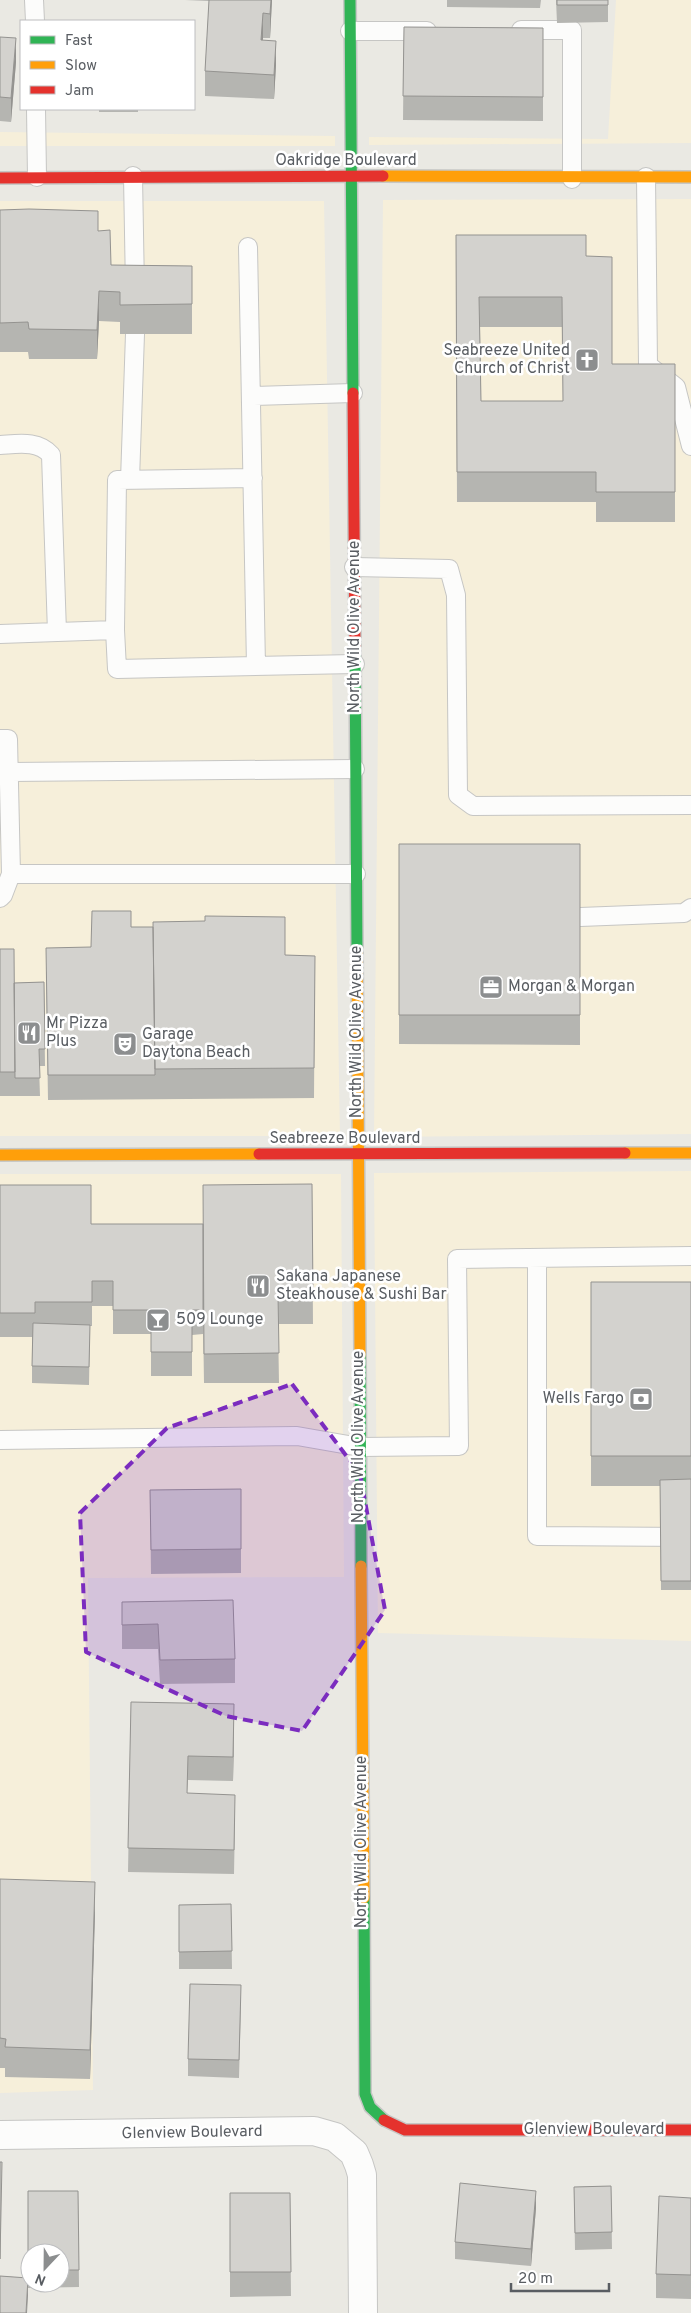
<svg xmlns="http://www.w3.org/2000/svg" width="691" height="2313" font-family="Overpass,sans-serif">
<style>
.commercial{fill:#f6efda}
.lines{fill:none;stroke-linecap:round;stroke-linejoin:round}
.lane-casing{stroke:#c6c6c4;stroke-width:20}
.street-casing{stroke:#c6c6c4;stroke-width:30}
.fast-casing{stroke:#c6c7c5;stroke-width:14}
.slow-casing{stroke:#c6c7c5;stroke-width:14}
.jam-casing{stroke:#c6c7c5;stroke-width:14}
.lane{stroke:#fcfcfb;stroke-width:18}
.street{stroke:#fcfcfb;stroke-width:28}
.fast{stroke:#30b455;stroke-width:11}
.slow{stroke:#ff9f0a;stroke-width:11}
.jam{stroke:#e5322d;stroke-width:11}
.wall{fill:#b5b5b1;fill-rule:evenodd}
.shaded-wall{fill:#949390}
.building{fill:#d3d2ce;stroke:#949390;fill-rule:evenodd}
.marked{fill:#7b2cbf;fill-opacity:0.2;stroke:#7b2cbf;stroke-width:4;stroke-dasharray:10 6;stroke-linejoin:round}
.labels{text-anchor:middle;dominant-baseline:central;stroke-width:5;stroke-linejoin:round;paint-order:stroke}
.street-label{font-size:16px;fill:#595d62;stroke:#fff}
.poi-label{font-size:16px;fill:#595d62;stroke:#fff;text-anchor:start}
</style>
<rect width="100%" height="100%" fill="#eae9e3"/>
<path class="commercial" d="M 616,0 L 691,0 L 691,143 L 369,145 L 369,137 L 608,139 Z
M 0,132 L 335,136 L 335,146 L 0,146 Z
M 691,199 L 691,1134 L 374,1137 L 383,200 Z
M 0,201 L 324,201 L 340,1136 L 0,1136 Z
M 691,1171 L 691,1641 L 378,1633 L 374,1173 Z
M 0,1174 L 341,1174 L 344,1577 L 88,1578 L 93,2090 L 0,2093 Z"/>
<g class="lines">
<g class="lane-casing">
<path id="lane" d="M 34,0 L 35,21
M 521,30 L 572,30 L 572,179
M 350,31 L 427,31
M 36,109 L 37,177
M 133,176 L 135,289
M 646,177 L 648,365 L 676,387 L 691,446
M 248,247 L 256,666
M 251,396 L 353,393
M 0,445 C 18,444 38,440 51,455 L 57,632
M 130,480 L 135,334
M 354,567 L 449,569 L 456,595 L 458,795 L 473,806 L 691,805
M 115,630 L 117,480 L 253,478
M 0,634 L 115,630 L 117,669 L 355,664
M 0,739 L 8,739 L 11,874 L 3,895 L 0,898
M 10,772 L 355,769
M 11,874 L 356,874
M 580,917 L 684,913 L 691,908
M 537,1258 L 537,1536 L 691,1537
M 0,1440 L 297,1436 L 360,1447 L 459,1446 L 457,1259 L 691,1256"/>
</g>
<g class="street-casing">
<path id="street" d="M 0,2135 L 314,2131 L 335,2137 L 354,2153 L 359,2165 L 362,2175 L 363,2313"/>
</g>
<g class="fast-casing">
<path id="fast" d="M 350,0 L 353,393
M 355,648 L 357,951
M 360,1355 L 361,1566
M 364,1898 L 365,2094 L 370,2107 L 384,2120"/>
</g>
<g class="slow-casing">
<path id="slow" d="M 383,176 L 691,177
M 357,951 L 360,1355
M 625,1153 L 691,1153
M 0,1155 L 259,1154
M 361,1566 L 364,1898"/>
</g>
<g class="jam-casing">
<path id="jam" d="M 0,178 L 383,176
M 353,393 L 355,648
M 259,1154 L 625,1153
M 384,2120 L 405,2130 L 691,2130"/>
</g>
<use href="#lane" class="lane"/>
<use href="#street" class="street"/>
<use href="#fast" class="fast"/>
<use href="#slow" class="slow"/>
<use href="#jam" class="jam"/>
</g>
<path class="wall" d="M 185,0 L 272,0 L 270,38 L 263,38 L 262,40 L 276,65 L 274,99 L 205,96 L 205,71 L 209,1 Z
M 447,0 L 541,0 L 540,8 L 447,7 Z
M 556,0 L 608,0 L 608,22 L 557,23 Z
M 404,27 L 543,28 L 543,121 L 403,120 Z
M 0,37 L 16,62 L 11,122 L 0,121 Z
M 99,109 L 138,109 L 138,112 L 99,112 Z
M 0,210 L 98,231 L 111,265 L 192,266 L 192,334 L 120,334 L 120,322 L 99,321 L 97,359 L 29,359 L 28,352 L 0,352 Z
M 456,235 L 586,256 L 612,364 L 675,364 L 675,522 L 596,522 L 596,502 L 457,502 ZM 480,327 L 562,327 L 563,401 L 481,401 Z
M 399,844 L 580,844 L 580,1045 L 399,1044 Z
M 131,927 L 285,955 L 315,956 L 314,1098 L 48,1100 L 46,972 L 91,947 Z
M 0,949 L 14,983 L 44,982 L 45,1066 L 39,1066 L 40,1096 L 0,1096 Z
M 312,1184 L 313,1324 L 278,1324 L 279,1383 L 204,1383 L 203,1318 L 203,1334 L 192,1335 L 192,1376 L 151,1376 L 151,1334 L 113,1334 L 113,1306 L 92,1306 L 92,1326 L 90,1326 L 89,1385 L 32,1383 L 32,1337 L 0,1337 L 0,1185 L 91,1224 L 203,1224 Z
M 591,1282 L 691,1282 L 691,1590 L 661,1590 L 660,1486 L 591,1486 Z
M 241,1489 L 241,1573 L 151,1574 L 150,1490 Z
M 122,1602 L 235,1659 L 235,1683 L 160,1684 L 158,1649 L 122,1649 Z
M 131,1702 L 234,1728 L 233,1781 L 188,1780 L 187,1793 L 235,1819 L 234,1874 L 128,1872 Z
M 0,1879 L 95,1912 L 90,2079 L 5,2077 L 5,2068 L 0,2068 Z
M 231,1904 L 232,1969 L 179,1969 L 179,1905 Z
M 241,2003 L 239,2078 L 188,2076 L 188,2059 Z
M 0,2162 L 0,2276 L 28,2278 L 28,2191 L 78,2191 L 79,2287 L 28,2288 L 28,2295 L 0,2313 ZM 30,2253 L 60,2253 L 60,2283 L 30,2283 Z
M 611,2186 L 612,2249 L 575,2250 L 574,2187 Z
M 230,2193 L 290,2193 L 291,2296 L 230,2297 Z
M 691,2198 L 691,2299 L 656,2298 L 656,2274 Z
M 536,2208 L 531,2266 L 455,2259 L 455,2242 Z"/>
<path class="shaded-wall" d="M 271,0 L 272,0 L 270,38 L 270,14 Z
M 263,13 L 263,38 L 261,64 L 261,40 Z
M 16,38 L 16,62 L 11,122 L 11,98 Z
M 276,41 L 276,65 L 274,99 L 274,75 Z
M 99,291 L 99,321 L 97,359 L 97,330 Z
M 234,1704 L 234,1728 L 233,1781 L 233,1757 Z
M 95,1882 L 95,1912 L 90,2079 L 90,2050 Z
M 536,2191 L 536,2208 L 531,2266 L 531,2249 Z
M 28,2278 L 28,2295 L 27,2313 L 26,2313 Z"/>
<path class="building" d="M 209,0 L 271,0 L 270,14 L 263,13 L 261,40 L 276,41 L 274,75 L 205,71 Z
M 557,0 L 608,0 L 608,5 L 557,5 Z
M 404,27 L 543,28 L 543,97 L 403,96 Z
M 0,37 L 16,38 L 11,98 L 0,97 Z
M 29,209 L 98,211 L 98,231 L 110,230 L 111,265 L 192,266 L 192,304 L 120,305 L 120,292 L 99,291 L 97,330 L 29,329 L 28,322 L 0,323 L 0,210 Z
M 456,235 L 586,235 L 586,256 L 612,257 L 612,364 L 675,364 L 675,492 L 596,492 L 596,472 L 457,472 ZM 479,297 L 562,297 L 563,401 L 481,401 Z
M 399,844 L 580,844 L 580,1015 L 399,1015 Z
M 92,911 L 131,911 L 131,927 L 153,927 L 155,1075 L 48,1075 L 46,948 L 91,947 Z
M 205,916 L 285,917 L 285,955 L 315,956 L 314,1068 L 155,1069 L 153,922 L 205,921 Z
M 0,949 L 14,949 L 15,1072 L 0,1072 Z
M 44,982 L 45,1049 L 39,1049 L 40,1078 L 15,1078 L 14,983 Z
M 312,1184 L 313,1295 L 278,1295 L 279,1353 L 204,1354 L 203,1185 Z
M 0,1185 L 91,1185 L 91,1224 L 203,1224 L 203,1310 L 192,1310 L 192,1352 L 151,1352 L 151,1310 L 113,1310 L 113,1281 L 92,1281 L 92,1302 L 35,1302 L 35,1313 L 0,1313 Z
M 591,1282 L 691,1282 L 691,1456 L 591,1456 Z
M 33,1323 L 90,1325 L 89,1367 L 32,1366 Z
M 691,1479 L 691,1581 L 661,1581 L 660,1480 Z
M 241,1489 L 241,1549 L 151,1550 L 150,1490 Z
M 233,1600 L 235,1659 L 160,1660 L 158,1624 L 122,1625 L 122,1602 Z
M 131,1702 L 234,1704 L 233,1757 L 188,1756 L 187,1793 L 235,1795 L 234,1850 L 128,1848 Z
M 0,1879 L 95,1882 L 90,2050 L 5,2047 L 6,2039 L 0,2038 Z
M 231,1904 L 232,1951 L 179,1952 L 179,1905 Z
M 190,1984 L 241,1985 L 239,2060 L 188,2059 Z
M 0,2162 L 2,2162 L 0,2259 Z
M 460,2183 L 536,2191 L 531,2249 L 455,2242 Z
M 611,2186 L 612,2232 L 575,2233 L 574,2187 Z
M 28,2191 L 78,2191 L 79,2270 L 60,2270 L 60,2253 L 30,2253 L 30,2270 L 28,2270 Z
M 230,2193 L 290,2193 L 291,2272 L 230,2272 Z
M 659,2196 L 691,2198 L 691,2275 L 656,2274 Z
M 0,2276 L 28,2278 L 26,2313 L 0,2313 Z"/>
<path class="marked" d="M 292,1384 L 360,1474 L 385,1610 L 302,1731 L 226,1716 L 86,1652 L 80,1513 L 167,1428 Z"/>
<defs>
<g id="church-square" transform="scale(1.25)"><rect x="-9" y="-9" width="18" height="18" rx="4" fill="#8c8e8f" stroke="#fff"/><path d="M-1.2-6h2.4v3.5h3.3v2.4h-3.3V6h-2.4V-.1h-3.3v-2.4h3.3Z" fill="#fff"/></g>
<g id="office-square" transform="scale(1.25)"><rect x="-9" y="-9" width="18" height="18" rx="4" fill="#8c8e8f" stroke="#fff"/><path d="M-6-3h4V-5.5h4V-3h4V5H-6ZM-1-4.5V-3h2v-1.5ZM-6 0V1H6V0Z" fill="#fff"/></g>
<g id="restaurant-square" transform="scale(1.25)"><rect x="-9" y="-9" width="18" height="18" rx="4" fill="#8c8e8f" stroke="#fff"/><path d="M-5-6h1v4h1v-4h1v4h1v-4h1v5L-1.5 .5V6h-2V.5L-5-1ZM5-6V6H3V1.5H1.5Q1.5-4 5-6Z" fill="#fff"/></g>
<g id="theatre-square" transform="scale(1.25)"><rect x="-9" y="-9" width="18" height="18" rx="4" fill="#8c8e8f" stroke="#fff"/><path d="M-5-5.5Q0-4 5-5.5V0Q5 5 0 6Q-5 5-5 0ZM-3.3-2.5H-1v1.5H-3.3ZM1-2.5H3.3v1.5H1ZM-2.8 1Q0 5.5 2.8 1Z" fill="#fff"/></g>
<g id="bar-square" transform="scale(1.25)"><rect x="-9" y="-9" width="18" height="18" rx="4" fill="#8c8e8f" stroke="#fff"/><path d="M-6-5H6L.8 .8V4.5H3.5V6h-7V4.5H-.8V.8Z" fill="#fff"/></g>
<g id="bank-square" transform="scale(1.25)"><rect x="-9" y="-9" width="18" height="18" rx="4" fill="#8c8e8f" stroke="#fff"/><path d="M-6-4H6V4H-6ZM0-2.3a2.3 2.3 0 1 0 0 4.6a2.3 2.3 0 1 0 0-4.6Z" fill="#fff"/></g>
</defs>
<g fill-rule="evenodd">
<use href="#church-square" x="587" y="360"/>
<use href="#office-square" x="491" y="987"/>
<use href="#restaurant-square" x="29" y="1033"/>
<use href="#theatre-square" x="125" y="1044"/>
<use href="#restaurant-square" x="258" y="1286"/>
<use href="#bar-square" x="158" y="1320"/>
<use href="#bank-square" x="641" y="1399"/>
</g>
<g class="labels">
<g class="street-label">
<text x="346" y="161">Oakridge Boulevard</text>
<text transform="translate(355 627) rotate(-90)">North Wild Olive Avenue</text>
<text transform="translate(357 1032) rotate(-90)">North Wild Olive Avenue</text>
<text x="345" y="1139">Seabreeze Boulevard</text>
<text transform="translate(359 1437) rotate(-90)">North Wild Olive Avenue</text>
<text transform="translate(362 1842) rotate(-90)">North Wild Olive Avenue</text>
<text x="594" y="2130">Glenview Boulevard</text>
<text transform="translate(192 2133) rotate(-1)">Glenview Boulevard</text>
</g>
<g class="poi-label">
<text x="570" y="351" text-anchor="end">Seabreeze United<tspan x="570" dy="18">Church of Christ</tspan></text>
<text x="508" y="987">Morgan &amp; Morgan</text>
<text x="46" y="1024">Mr Pizza<tspan x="46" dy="18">Plus</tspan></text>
<text x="142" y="1035">Garage<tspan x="142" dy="18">Daytona Beach</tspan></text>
<text x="276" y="1277">Sakana Japanese<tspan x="276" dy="18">Steakhouse &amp; Sushi Bar</tspan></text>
<text x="176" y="1320">509 Lounge</text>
<text x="624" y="1399" text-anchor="end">Wells Fargo</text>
</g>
</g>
<rect x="20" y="20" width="175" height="90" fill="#ffffff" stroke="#bdbec0"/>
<rect x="30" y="36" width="25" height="8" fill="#30b455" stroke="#bdbec0"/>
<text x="65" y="45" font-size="15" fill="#595d62">Fast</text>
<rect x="30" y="61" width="25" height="8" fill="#ff9f0a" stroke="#bdbec0"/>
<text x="65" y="70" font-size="15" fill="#595d62">Slow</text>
<rect x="30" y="86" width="25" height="8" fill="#e5322d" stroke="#bdbec0"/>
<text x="65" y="95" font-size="15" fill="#595d62">Jam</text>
<g transform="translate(45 2268) rotate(202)"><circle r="24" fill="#ffffff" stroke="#bdbec0"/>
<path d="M0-4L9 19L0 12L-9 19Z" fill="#8c8e8f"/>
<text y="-8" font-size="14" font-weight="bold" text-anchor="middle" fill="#595d62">N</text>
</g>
<path d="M511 2283v8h98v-8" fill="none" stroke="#595d62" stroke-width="2.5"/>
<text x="518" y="2283" font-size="15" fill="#595d62" stroke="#ffffff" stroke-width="4" paint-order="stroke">20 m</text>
</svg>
